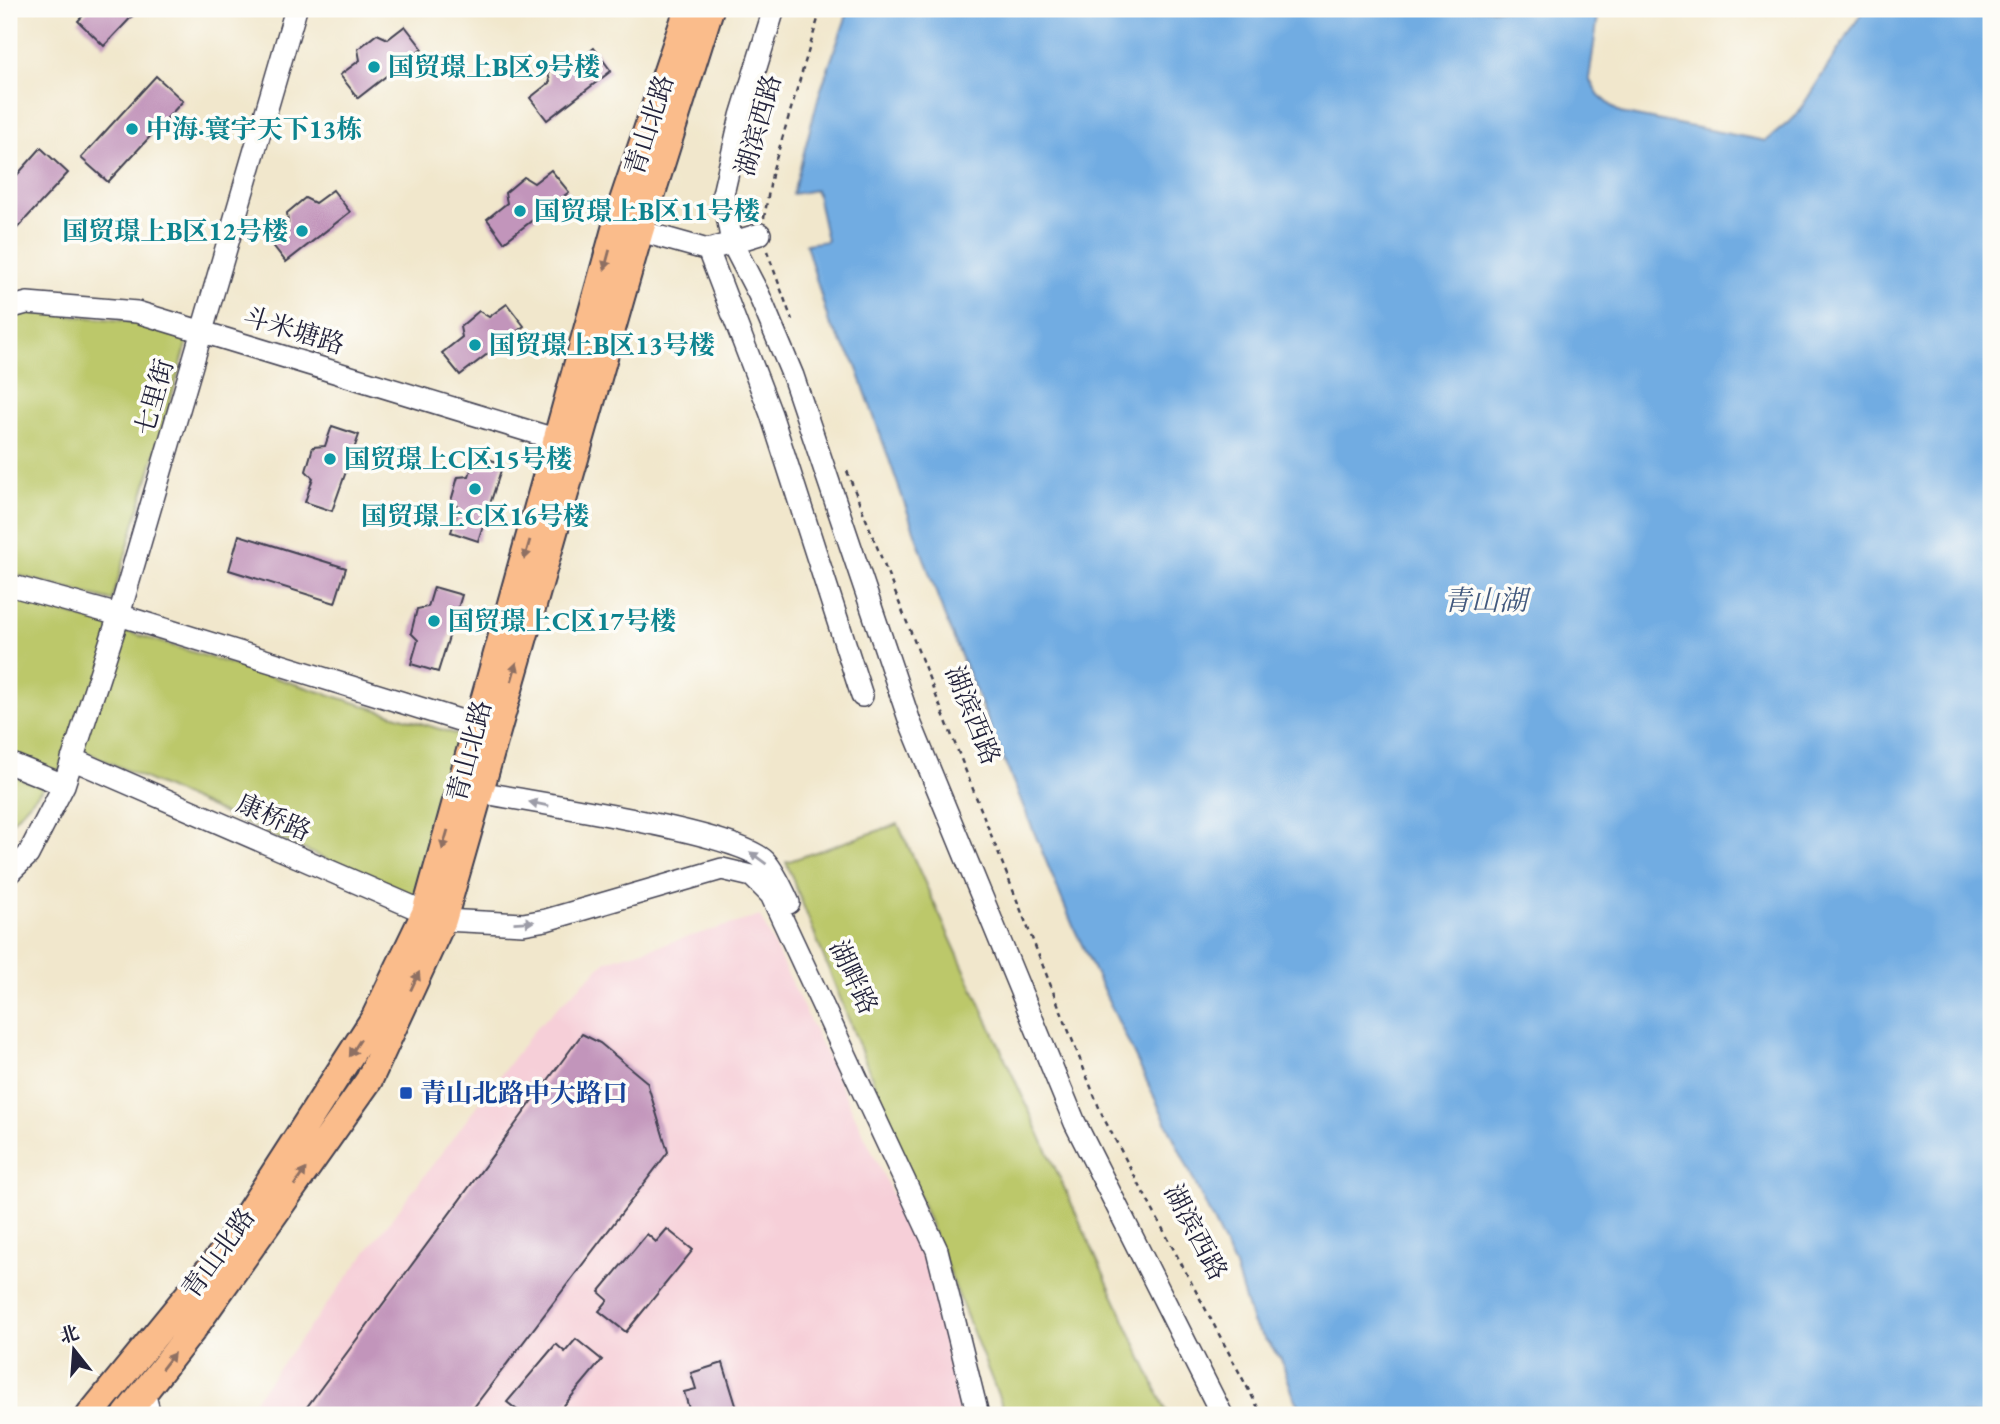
<svg xmlns="http://www.w3.org/2000/svg" width="2000" height="1424" font-family="'EB Garamond','Noto Serif SC',serif">
<style>
.built{fill:#f6cfd8}
.green{fill:#bcc86a;stroke:#6f7552;stroke-width:2}
.water{fill:#71ace2;stroke:#4a678e;stroke-width:2}
.building{fill:#c295bb}
.lines{fill:none;stroke-linecap:round;stroke-linejoin:round}
.minor-casing{stroke:#414051;stroke-width:24}
.major-casing{stroke:#414051;stroke-width:30}
.path{stroke:#414051;stroke-width:2.5;stroke-dasharray:5 5;stroke-linecap:butt}
.minor{stroke:#fff;stroke-width:21}
.major{stroke:#fabc8b;stroke-width:26}
.oneway{fill:#8e6f63}
.oneway2{fill:#9c9ca7}
.culture-dot{fill:#0f9aa8;stroke:#fdfcf7;stroke-width:2.5}
.transit-dot{fill:#1a4fb4;stroke:#fdfcf7;stroke-width:2.5}
.labels{text-anchor:middle;dominant-baseline:central;stroke-width:7;stroke-linejoin:round;paint-order:stroke}
.culture-label{font-size:26px;font-weight:bold;fill:#0d838f;stroke:#fdfcf7;text-anchor:start}
.street-label{font-size:26px;fill:#22223b;stroke:#fdfcf7}
.transit-label{font-size:26px;font-weight:bold;fill:#164399;stroke:#fdfcf7;text-anchor:start}
.water-label{font-size:28px;font-style:italic;fill:#42597e;stroke:#fdfcf7}
</style>
<rect width="100%" height="100%" fill="#fdfcf7"/>
<filter id="ink" filterUnits="userSpaceOnUse"><feTurbulence type="fractalNoise" baseFrequency=".0143" numOctaves="2"/><feDisplacementMap in="SourceGraphic" scale="14" xChannelSelector="R" yChannelSelector="G"/><feConvolveMatrix kernelMatrix="1 2 1 2 8 2 1 2 1" color-interpolation-filters="sRGB"/></filter>
<filter id="wash" filterUnits="userSpaceOnUse"><feTurbulence type="fractalNoise" baseFrequency=".00686" numOctaves="4" result="noise"/><feDisplacementMap in="SourceGraphic" scale="28" xChannelSelector="R" yChannelSelector="G"/><feGaussianBlur stdDeviation="1.57" result="paint"/><feColorMatrix in="noise" values="0 0 0 0 0 0 0 0 0 0 0 0 0 0 0 0 0 1.4 0 .05"/><feComposite in="paint" operator="in"/></filter>
<g filter="url(#wash)">
<rect width="100%" height="100%" fill="#f1e7cc"/>
<path class="built" d="M 760,916 L 927,1267 L 961,1415 L 243,1415 L 536,1028 L 606,961 Z"/>
<path class="green" d="M 24,311 L 137,322 L 189,337 L 112,601 L 9,573 L 9,316 Z
M 9,595 L 462,736 L 415,899 L 68,744 L 59,772 L 9,752 Z
M 9,774 L 44,787 L 9,825 Z
M 898,824 L 1168,1415 L 1006,1415 L 786,862 Z"/>
<path class="water" d="M 849,9 L 1599,9 L 1589,79 L 1599,95 L 1620,113 L 1766,141 L 1796,116 L 1861,14 L 1861,9 L 1991,9 L 1991,1415 L 1305,1415 L 1295,1400 L 1281,1359 L 1252,1323 L 1235,1267 L 1073,926 L 944,615 L 855,363 L 829,323 L 806,244 L 827,241 L 816,190 L 793,194 L 819,95 Z"/>
<g id="blocks">
<path class="building" d="M 89,9 L 139,9 L 104,46 L 78,21 Z
M 405,26 L 422,48 L 358,98 L 340,75 L 360,60 L 358,49 L 377,34 L 388,39 Z
M 594,48 L 611,71 L 547,120 L 530,98 L 550,82 L 548,72 L 567,56 L 577,62 Z
M 156,76 L 183,101 L 108,182 L 81,158 Z
M 41,148 L 68,173 L 9,237 L 9,184 Z
M 551,170 L 569,192 L 504,242 L 487,219 L 507,203 L 505,193 L 524,177 L 534,183 Z
M 333,190 L 350,212 L 286,262 L 268,239 L 288,223 L 287,213 L 305,198 L 315,203 Z
M 507,304 L 524,326 L 460,375 L 442,353 L 462,337 L 460,327 L 479,311 L 489,317 Z
M 332,426 L 359,435 L 332,511 L 305,502 L 313,478 L 306,471 L 313,447 L 325,446 Z
M 476,455 L 503,464 L 478,541 L 451,532 L 459,508 L 451,501 L 458,477 L 469,476 Z
M 239,535 L 346,568 L 335,603 L 229,570 Z
M 434,587 L 462,595 L 438,672 L 411,664 L 418,640 L 411,633 L 417,609 L 428,607 Z
M 582,1034 L 600,1043 L 647,1082 L 668,1152 L 468,1415 L 301,1415 Z
M 667,1229 L 693,1250 L 626,1332 L 599,1311 L 608,1300 L 599,1292 L 647,1234 L 656,1242 Z
M 576,1339 L 602,1360 L 556,1415 L 513,1415 L 517,1410 L 507,1402 L 556,1344 L 565,1352 Z
M 723,1363 L 739,1415 L 691,1415 L 684,1392 L 696,1389 L 691,1373 Z"/>
</g>
</g>
<g filter="url(#ink)">
<use href="#blocks" fill-opacity="0" stroke="#414051" stroke-width="2"/>
<g class="lines">
<g class="minor-casing">
<path id="minor" d="M 774,9 L 741,116 L 723,194 L 732,243 L 759,295 L 793,376 L 910,722 L 1075,1123 L 1222,1415
M 640,231 L 708,250 L 760,234
M 708,250 L 771,414 L 862,696
M 9,308 L 27,303 L 137,312 L 558,440
M 9,585 L 119,615 L 475,725
M 72,759 L 443,920 L 523,924 L 546,920 L 722,869 L 752,876 L 771,895 L 937,1250 L 978,1415
M 9,763 L 64,785
M 464,789 C 518,801 736,830 765,861 C 775,872 783,890 789,903
M 9,873 L 28,855 L 64,785 L 119,615 L 296,9
M 144,1392 L 150,1415"/>
</g>
<g class="major-casing">
<path id="major" d="M 90,1415 L 224,1251 L 375,1017 L 425,913 L 622,204 L 688,9
M 126,1415 L 191,1332 L 369,1080 L 443,920 L 640,231 L 710,9"/>
</g>
<path class="path" d="M 764,218 L 773,169 L 821,9
M 767,251 L 792,320
M 847,471 L 1102,1115 L 1262,1415"/>
<use href="#minor" class="minor"/>
<use href="#major" class="major"/>
</g>
<defs><path id="oneway-solid" d="M-6-.8H1V-3.2L6.5 0L1 3.2V.8H-6Z" transform="scale(1.75)"/></defs>
<g class="oneway">
<use href="#oneway-solid" transform="translate(607 260) rotate(105)"/>
<use href="#oneway-solid" transform="translate(527 550) rotate(106)"/>
<use href="#oneway-solid" transform="translate(514 672) rotate(-74)"/>
<use href="#oneway-solid" transform="translate(445 840) rotate(106)"/>
<use href="#oneway-solid" transform="translate(415 981) rotate(-65)"/>
<use href="#oneway-solid" transform="translate(355 1048) rotate(123)"/>
<use href="#oneway-solid" transform="translate(300 1177) rotate(-55)"/>
<use href="#oneway-solid" transform="translate(168 1361) rotate(-52)"/>
</g>
<g class="oneway2">
<use href="#oneway-solid" transform="translate(539 804) rotate(-169)"/>
<use href="#oneway-solid" transform="translate(758 858) rotate(-144)"/>
<use href="#oneway-solid" transform="translate(524 922) rotate(-3)"/>
</g>
</g>
<g class="culture-dot">
<circle cx="374" cy="67" r="7"/>
<circle cx="132" cy="129" r="7"/>
<circle cx="520" cy="211" r="7"/>
<circle cx="302" cy="231" r="7"/>
<circle cx="475" cy="345" r="7"/>
<circle cx="330" cy="459" r="7"/>
<circle cx="475" cy="489" r="7"/>
<circle cx="434" cy="621" r="7"/>
</g>
<rect class="transit-dot" x="399" y="1086" width="14" height="14" rx="3.5"/>
<g class="labels">
<g class="culture-label">
<text x="388" y="67">国贸璟上B区9号楼</text>
<text x="146" y="129">中海·寰宇天下13栋</text>
<text x="534" y="211">国贸璟上B区11号楼</text>
<text x="288" y="231" text-anchor="end">国贸璟上B区12号楼</text>
<text x="489" y="345">国贸璟上B区13号楼</text>
<text x="344" y="459">国贸璟上C区15号楼</text>
<text x="475" y="516" text-anchor="middle">国贸璟上C区16号楼</text>
<text x="448" y="621">国贸璟上C区17号楼</text>
</g>
<g class="street-label">
<text transform="translate(649 125) rotate(-72)">青山北路</text>
<text transform="translate(758 125) rotate(-74)">湖滨西路</text>
<text transform="translate(294 330) rotate(17)">斗米塘路</text>
<text transform="translate(154 397) rotate(-74)">七里街</text>
<text transform="translate(973 715) rotate(68)">湖滨西路</text>
<text transform="translate(469 751) rotate(-75)">青山北路</text>
<text transform="translate(274 817) rotate(24)">康桥路</text>
<text transform="translate(854 977) rotate(65)">湖畔路</text>
<text transform="translate(1196 1232) rotate(62)">湖滨西路</text>
<text transform="translate(218 1253) rotate(-54)">青山北路</text>
</g>
<g class="transit-label">
<text x="420" y="1093">青山北路中大路口</text>
</g>
<g class="water-label">
<text x="1485" y="600">青山湖</text>
</g>
</g>
<rect width="2000" height="1424" fill="none" stroke="#fdfcf7" stroke-width="35"/>
<g transform="translate(74 1350) rotate(343)" stroke="#fdfcf7" stroke-width="5" paint-order="stroke">
<path d="M0-5L12 26L0 18L-12 26Z" fill="#22223b"/>
<text y="-10" font-size="19" font-weight="bold" text-anchor="middle" fill="#22223b">北</text>
</g>
</svg>
